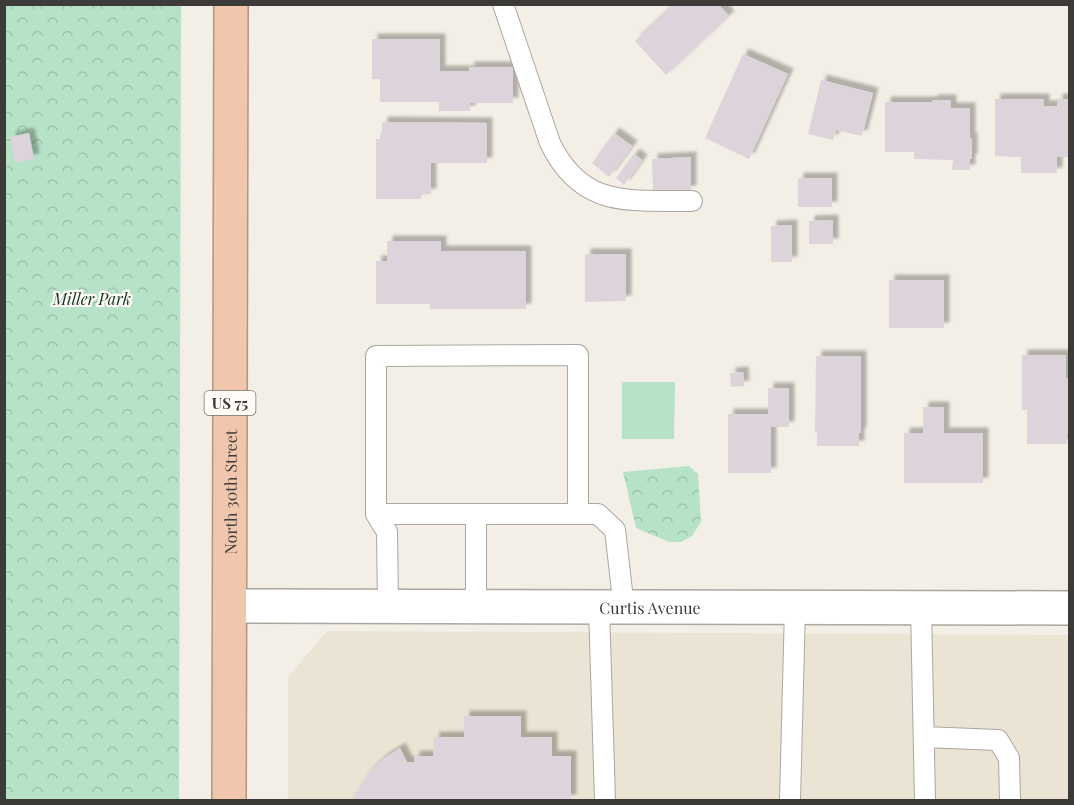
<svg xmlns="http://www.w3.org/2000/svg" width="1074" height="805" font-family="'Playfair Display',serif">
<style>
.built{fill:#ebe4d4}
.green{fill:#b6e2c7}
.park{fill:url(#park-crowns)}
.building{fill:#dcd4da;filter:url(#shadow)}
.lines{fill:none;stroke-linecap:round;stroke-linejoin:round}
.lane-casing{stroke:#aba79f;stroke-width:22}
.street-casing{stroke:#aba79f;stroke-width:36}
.highway-casing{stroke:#b19584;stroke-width:36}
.lane{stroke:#fff;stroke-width:20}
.street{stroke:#fff;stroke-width:33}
.highway{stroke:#f0c6ad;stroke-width:33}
.labels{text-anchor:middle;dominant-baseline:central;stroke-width:4.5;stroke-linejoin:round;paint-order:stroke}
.shield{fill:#fffcf7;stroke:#767571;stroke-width:1.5}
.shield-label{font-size:15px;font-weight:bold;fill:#3c3b37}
.park-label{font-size:16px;font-style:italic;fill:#133121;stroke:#fffcf7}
.street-label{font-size:16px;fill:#3c3b37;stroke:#fffcf7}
</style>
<defs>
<pattern id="park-crowns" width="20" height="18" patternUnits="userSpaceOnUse" patternTransform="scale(1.5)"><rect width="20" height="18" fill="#b6e2c7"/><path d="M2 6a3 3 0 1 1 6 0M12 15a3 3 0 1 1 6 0" fill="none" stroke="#9dc3ac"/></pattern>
<filter id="shadow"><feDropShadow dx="5.5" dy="-5.5" stdDeviation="1.5" flood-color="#0004"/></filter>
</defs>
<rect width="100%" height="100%" fill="#f3efe6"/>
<path class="built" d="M 327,631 L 1069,635 L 1069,800 L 288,800 L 288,677 Z"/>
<path class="green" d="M 622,382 L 675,382 L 674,439 L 622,439 Z"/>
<path class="park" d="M 5,5 L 181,5 L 179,800 L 5,800 Z
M 689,466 L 698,474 L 701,522 L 692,536 L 681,542 L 669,542 L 636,528 L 623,472 Z"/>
<path class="building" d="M 674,4 L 718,4 L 729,16 L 666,75 L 635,41 Z
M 372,39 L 440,39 L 440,71 L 469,71 L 469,67 L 513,67 L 513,103 L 470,103 L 470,111 L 439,111 L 439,102 L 380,102 L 380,79 L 372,79 Z
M 743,54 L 788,74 L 749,159 L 705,138 Z
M 821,80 L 873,93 L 862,136 L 836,130 L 833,140 L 808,134 Z
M 995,99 L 1044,99 L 1044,106 L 1057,106 L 1057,99 L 1070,99 L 1070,157 L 1057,157 L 1057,173 L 1021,173 L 1021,157 L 995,156 Z
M 932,100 L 951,100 L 951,108 L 970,108 L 970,138 L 972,138 L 972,159 L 970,159 L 970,170 L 952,170 L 953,160 L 914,159 L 914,152 L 885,152 L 885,102 L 932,102 Z
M 382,122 L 487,123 L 487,163 L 431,163 L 431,194 L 421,194 L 421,199 L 376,199 L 376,139 L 382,139 Z
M 29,133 L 34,159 L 15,163 L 10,137 Z
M 614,133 L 632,146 L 609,177 L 592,163 Z
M 634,154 L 642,160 L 624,185 L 616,178 Z
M 691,157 L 691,191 L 653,192 L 652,159 Z
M 798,178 L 832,178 L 832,207 L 798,207 Z
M 833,220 L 833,244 L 809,244 L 809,221 Z
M 792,225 L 792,262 L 771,262 L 771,226 Z
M 387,241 L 441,241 L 441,251 L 526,251 L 526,309 L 430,309 L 430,304 L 376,304 L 376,261 L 387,261 Z
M 585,254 L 626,254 L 626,301 L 585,302 Z
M 889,280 L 944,280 L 944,328 L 889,328 Z
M 1022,355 L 1066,355 L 1066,378 L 1070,378 L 1070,435 L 1067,435 L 1067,444 L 1027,444 L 1027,410 L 1022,410 Z
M 816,356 L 861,356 L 861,433 L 859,433 L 859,446 L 817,446 L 817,433 L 815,433 Z
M 743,372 L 744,386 L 731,387 L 730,373 Z
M 768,388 L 789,388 L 789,427 L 771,427 L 771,473 L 728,473 L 728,414 L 768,414 Z
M 923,407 L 944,407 L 944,433 L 983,433 L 983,483 L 904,483 L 904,433 L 923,433 Z
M 464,716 L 521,716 L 521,737 L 552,737 L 552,756 L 571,756 L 571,800 L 351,800 L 369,772 L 383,759 L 400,748 L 407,762 L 414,762 L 414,756 L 433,756 L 434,737 L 464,737 Z"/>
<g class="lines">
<g class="lane-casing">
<path id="lane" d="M 503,4 L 550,143 C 582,209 629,200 692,201
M 376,514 L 376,356 L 578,355 L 578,514
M 388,606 L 387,532 L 376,514 L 598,514 L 615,530 L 624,608
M 476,607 L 476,514
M 599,608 L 605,800
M 921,608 L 925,800
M 924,737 L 998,740 L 1009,758 L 1010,800
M 790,800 L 795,608"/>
</g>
<g class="street-casing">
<g id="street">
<path id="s1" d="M 230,606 L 1070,608"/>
</g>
</g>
<g class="highway-casing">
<g id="highway">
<path id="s2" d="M 229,800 L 231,4"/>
</g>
</g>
<use href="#lane" class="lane"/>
<use href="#street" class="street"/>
<use href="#highway" class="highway"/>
</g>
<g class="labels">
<rect class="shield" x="204.5" y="391" width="51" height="24" rx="4.5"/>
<g class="shield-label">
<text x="230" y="403">US 75</text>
</g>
<g class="park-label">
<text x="92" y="298">Miller Park</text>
</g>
<g class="street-label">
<text stroke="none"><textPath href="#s2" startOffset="308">North 30th Street</textPath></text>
<text stroke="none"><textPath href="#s1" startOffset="420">Curtis Avenue</textPath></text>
</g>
</g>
<rect width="1074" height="805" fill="none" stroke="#3c3b37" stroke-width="12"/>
</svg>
